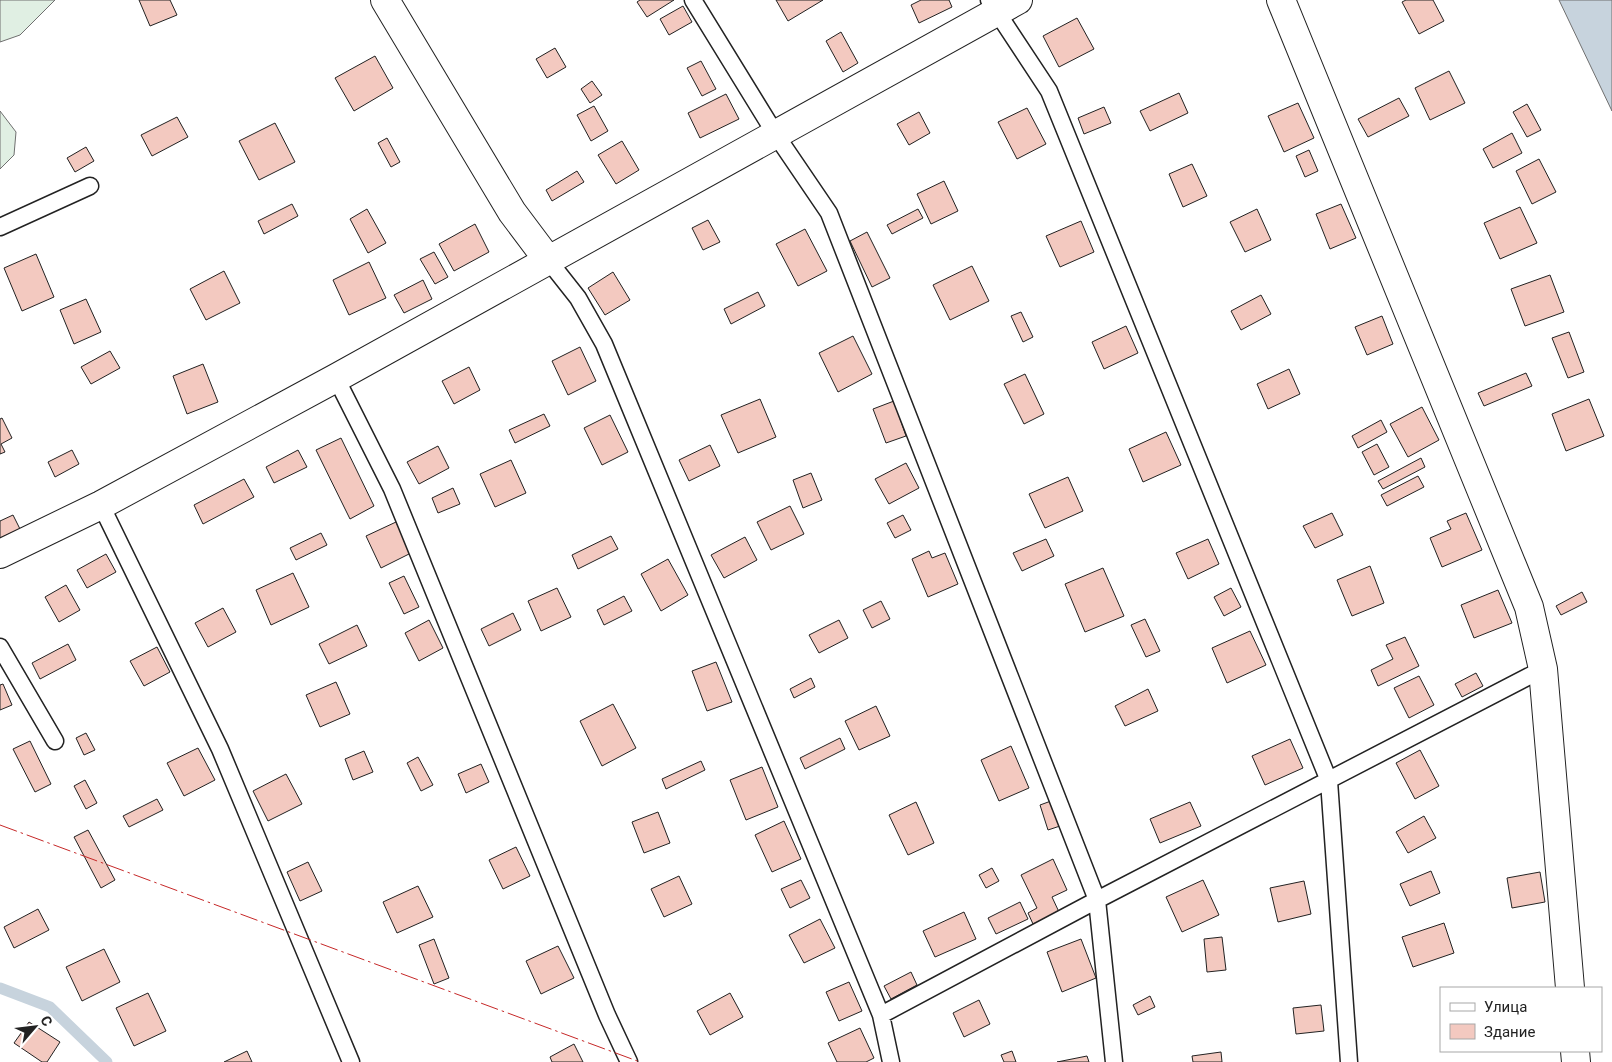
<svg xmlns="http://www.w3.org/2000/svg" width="1612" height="1062" font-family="Roboto,sans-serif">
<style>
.green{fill:#e0efe3;stroke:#6f6f6f}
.water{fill:#c7d3dd;stroke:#6f6f6f}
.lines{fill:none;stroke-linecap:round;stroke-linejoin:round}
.stream{stroke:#c7d3dd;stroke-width:11}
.building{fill:#f3c9c0;stroke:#222}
.lane-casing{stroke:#222;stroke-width:19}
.street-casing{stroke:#222;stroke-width:30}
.lane{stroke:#fff;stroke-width:16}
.street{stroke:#fff;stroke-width:28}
.power{stroke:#c62828;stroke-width:1;stroke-dasharray:18 4 2.5 4;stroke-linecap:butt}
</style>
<rect width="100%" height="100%" fill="#fff"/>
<path class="green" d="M 0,0 L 55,0 L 20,35 L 0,42 Z
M 0,111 L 16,132 L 14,155 L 0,169 Z"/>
<path class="water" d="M 1559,0 L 1612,0 L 1612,111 Z"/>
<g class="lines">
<path class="stream" d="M 0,988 L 50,1007 L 107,1062"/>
</g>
<path class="building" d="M 139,0 L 170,0 L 177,15 L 150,26 Z
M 640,0 L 674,0 L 647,17 L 637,2 Z
M 776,0 L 823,0 L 788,21 Z
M 921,0 L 949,0 L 952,7 L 919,23 L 911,5 Z
M 1406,0 L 1433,0 L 1444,21 L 1419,34 L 1402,2 Z
M 683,6 L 692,22 L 669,35 L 660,19 Z
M 1077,18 L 1094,49 L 1059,67 L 1043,36 Z
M 841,32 L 858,63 L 843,72 L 826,41 Z
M 555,48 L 566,67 L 547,78 L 536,59 Z
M 375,56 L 393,88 L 354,111 L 335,78 Z
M 701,61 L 716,89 L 702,96 L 687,68 Z
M 1449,71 L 1465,103 L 1430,120 L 1415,88 Z
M 592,81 L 602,95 L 590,103 L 581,89 Z
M 1179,93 L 1188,113 L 1150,131 L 1140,111 Z
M 726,94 L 739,119 L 700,138 L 688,113 Z
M 1399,98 L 1409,116 L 1368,137 L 1358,119 Z
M 1298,103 L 1314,138 L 1284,152 L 1268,116 Z
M 1527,104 L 1541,130 L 1527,137 L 1513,112 Z
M 594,106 L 608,131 L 591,141 L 577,115 Z
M 1104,107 L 1111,123 L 1084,134 L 1078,118 Z
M 1027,108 L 1046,144 L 1017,159 L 998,122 Z
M 919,112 L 930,133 L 909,145 L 897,124 Z
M 177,117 L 188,137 L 152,156 L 141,135 Z
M 275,123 L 295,162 L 259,180 L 239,141 Z
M 1512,133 L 1522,153 L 1493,168 L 1483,149 Z
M 387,138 L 400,162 L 391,167 L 378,143 Z
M 622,141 L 639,170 L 616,184 L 598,155 Z
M 86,147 L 94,161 L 75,172 L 67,158 Z
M 1309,150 L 1318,171 L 1305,177 L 1296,156 Z
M 1539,159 L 1556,192 L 1532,204 L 1516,171 Z
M 1192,164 L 1207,196 L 1183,207 L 1169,174 Z
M 577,171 L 584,182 L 552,201 L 546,190 Z
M 944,181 L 958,211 L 931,224 L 917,194 Z
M 292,204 L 298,216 L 264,234 L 258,221 Z
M 1341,204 L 1356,238 L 1330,249 L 1316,214 Z
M 1520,207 L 1537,243 L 1500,259 L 1484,223 Z
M 367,209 L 386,243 L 368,253 L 350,219 Z
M 918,209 L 923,218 L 892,234 L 887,225 Z
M 1257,209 L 1271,240 L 1245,252 L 1230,222 Z
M 708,220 L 720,242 L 703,250 L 692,228 Z
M 1081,221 L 1094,252 L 1060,267 L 1046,236 Z
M 475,224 L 489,252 L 454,271 L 439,244 Z
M 805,229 L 827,271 L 798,286 L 776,244 Z
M 867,232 L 890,278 L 872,287 L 850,241 Z
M 434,252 L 448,277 L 435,284 L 420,259 Z
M 36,254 L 54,297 L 22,311 L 4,268 Z
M 369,262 L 386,298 L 349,315 L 333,280 Z
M 972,266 L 989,301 L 950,320 L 933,285 Z
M 224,271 L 240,303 L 206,320 L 190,289 Z
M 613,272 L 630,300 L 605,315 L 588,288 Z
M 1550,275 L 1564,312 L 1525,326 L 1511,289 Z
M 423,280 L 432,299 L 404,313 L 394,295 Z
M 758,292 L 765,306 L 731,324 L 724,309 Z
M 1261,295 L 1271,314 L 1241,330 L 1231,311 Z
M 86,299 L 101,332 L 74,344 L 60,310 Z
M 1021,312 L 1033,337 L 1023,342 L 1011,316 Z
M 1382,316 L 1393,344 L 1367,355 L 1355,327 Z
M 1126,326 L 1138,353 L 1104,369 L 1092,342 Z
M 1569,332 L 1584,372 L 1568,378 L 1552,338 Z
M 853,336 L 872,374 L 838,392 L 819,353 Z
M 580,347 L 596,381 L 568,395 L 552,361 Z
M 110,351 L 120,368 L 91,384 L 81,367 Z
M 203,364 L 218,402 L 187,414 L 173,376 Z
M 469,367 L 480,390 L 454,404 L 442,381 Z
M 1289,369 L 1300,394 L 1268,409 L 1257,384 Z
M 1526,373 L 1532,386 L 1484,406 L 1478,393 Z
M 1025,374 L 1044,414 L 1024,424 L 1004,384 Z
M 760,399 L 776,437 L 738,453 L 721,415 Z
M 1589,399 L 1604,436 L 1566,451 L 1552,414 Z
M 894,401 L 906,436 L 886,443 L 873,409 Z
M 1422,407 L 1439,440 L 1408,457 L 1390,424 Z
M 544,414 L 550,426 L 515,443 L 509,430 Z
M 610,415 L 628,452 L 602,465 L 584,428 Z
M 2,418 L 12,438 L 1,444 L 5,452 L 0,454 L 0,419 Z
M 1381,420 L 1387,432 L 1358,448 L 1352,436 Z
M 1166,432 L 1181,465 L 1143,482 L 1129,449 Z
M 341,438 L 374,506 L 350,519 L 316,450 Z
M 1377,444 L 1389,467 L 1374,475 L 1362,452 Z
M 710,445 L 720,466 L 689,481 L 679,460 Z
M 438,446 L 449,468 L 419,484 L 407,462 Z
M 72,450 L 79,464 L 55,477 L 48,462 Z
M 298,450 L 307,467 L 274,483 L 266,467 Z
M 1421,458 L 1425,467 L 1383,489 L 1378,481 Z
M 511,460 L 526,493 L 495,507 L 480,474 Z
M 906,463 L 919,488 L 889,504 L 875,479 Z
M 811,473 L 822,500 L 803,508 L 793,480 Z
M 1418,476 L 1424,487 L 1387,506 L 1381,495 Z
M 1068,477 L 1083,511 L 1045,528 L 1029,494 Z
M 244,479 L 254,497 L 203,524 L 194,505 Z
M 453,488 L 460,504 L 438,513 L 432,498 Z
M 790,506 L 804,534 L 771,550 L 757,522 Z
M 1332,513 L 1343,535 L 1315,548 L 1303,526 Z
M 1466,513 L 1482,550 L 1442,567 L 1430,538 L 1451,529 L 1447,521 Z
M 13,515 L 20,529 L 0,538 L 0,521 Z
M 903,515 L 911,530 L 895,538 L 887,523 Z
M 396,522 L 411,553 L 381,568 L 366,536 Z
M 321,533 L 327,545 L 296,560 L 290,548 Z
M 611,536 L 618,549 L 578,569 L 572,555 Z
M 745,537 L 757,560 L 724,578 L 711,555 Z
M 1046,539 L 1054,556 L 1022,571 L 1013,553 Z
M 1208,539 L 1219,564 L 1188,579 L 1176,553 Z
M 929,551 L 932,558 L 945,553 L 958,584 L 928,597 L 912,559 Z
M 106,554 L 116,572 L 87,588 L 77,570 Z
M 668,559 L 688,595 L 661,611 L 641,574 Z
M 1370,566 L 1384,603 L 1352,616 L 1337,580 Z
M 1103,568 L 1124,616 L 1085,632 L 1065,584 Z
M 293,573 L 309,607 L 271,625 L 256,590 Z
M 404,576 L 419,607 L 404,614 L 389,583 Z
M 66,585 L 80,610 L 59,622 L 45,597 Z
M 557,588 L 571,617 L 541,631 L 528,601 Z
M 1231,588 L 1241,607 L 1224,616 L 1214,597 Z
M 1498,590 L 1512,623 L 1474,638 L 1461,605 Z
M 1582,592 L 1587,602 L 1561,615 L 1556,606 Z
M 624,596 L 632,611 L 604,625 L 597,610 Z
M 881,601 L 890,619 L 872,628 L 863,610 Z
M 223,608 L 236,632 L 208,647 L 195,623 Z
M 513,613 L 521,630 L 489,646 L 481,629 Z
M 1145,619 L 1160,651 L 1146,657 L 1131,625 Z
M 429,620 L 443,648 L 419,661 L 405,633 Z
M 839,620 L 848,638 L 819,653 L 809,635 Z
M 357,625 L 367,646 L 329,664 L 319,644 Z
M 1250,631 L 1266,665 L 1227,683 L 1212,648 Z
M 1405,637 L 1419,666 L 1378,686 L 1371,670 L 1393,659 L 1386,645 Z
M 68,644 L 76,660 L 40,679 L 32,663 Z
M 157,647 L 170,672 L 144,686 L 130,661 Z
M 716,662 L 732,702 L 707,711 L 692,671 Z
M 1476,673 L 1483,686 L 1462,697 L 1455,684 Z
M 1419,676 L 1434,705 L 1409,718 L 1394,688 Z
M 811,678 L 815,687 L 794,698 L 790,689 Z
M 336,682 L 350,714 L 320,727 L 306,695 Z
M 3,684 L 12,705 L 0,710 L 0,685 Z
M 1148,689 L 1158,711 L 1125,726 L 1115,706 Z
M 613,704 L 636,748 L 602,766 L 580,721 Z
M 876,706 L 890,736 L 859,750 L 845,721 Z
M 86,733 L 95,750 L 84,755 L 76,738 Z
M 840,738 L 845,749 L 805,769 L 800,758 Z
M 1290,739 L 1303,768 L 1265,785 L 1252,756 Z
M 30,741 L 51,784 L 35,792 L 13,749 Z
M 1011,746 L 1029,788 L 999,801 L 981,760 Z
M 198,748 L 215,780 L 184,796 L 167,763 Z
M 1420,750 L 1439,786 L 1415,799 L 1396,763 Z
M 364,751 L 373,772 L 353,780 L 345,759 Z
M 418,757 L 433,785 L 421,791 L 407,763 Z
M 701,761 L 705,770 L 666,789 L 662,779 Z
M 481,764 L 489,782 L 466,793 L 458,774 Z
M 762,767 L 778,807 L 746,820 L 730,780 Z
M 286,774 L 302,804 L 268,821 L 253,791 Z
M 85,780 L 97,803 L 86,809 L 74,786 Z
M 157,799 L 163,810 L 129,827 L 123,816 Z
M 1051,801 L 1060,826 L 1048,830 L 1040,805 Z
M 916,802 L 934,843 L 908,855 L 889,815 Z
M 1190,802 L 1201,826 L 1160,843 L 1150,819 Z
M 658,812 L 670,843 L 644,853 L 632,822 Z
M 1424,816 L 1436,838 L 1408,853 L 1396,832 Z
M 784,821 L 801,859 L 772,872 L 755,835 Z
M 88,830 L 115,880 L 101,888 L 74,837 Z
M 516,847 L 530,876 L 503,889 L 489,860 Z
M 1053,859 L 1067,890 L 1052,897 L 1059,912 L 1033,924 L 1028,913 L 1037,908 L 1021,875 Z
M 308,862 L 322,891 L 300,901 L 287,872 Z
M 992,868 L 999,881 L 986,888 L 979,875 Z
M 1431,871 L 1440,893 L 1410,906 L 1400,884 Z
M 1540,872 L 1545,902 L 1512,908 L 1507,878 Z
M 679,876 L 692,904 L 664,917 L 651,889 Z
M 801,880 L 810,898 L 790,908 L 781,889 Z
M 1203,880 L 1219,915 L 1182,932 L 1166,897 Z
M 1304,881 L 1311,914 L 1278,922 L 1270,888 Z
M 418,886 L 433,917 L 397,933 L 383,902 Z
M 1020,902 L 1028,919 L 996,934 L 988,918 Z
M 38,909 L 49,930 L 14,948 L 4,927 Z
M 964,912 L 976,939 L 935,957 L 923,931 Z
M 820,919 L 835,948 L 804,963 L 789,935 Z
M 1444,923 L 1454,953 L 1413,967 L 1402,937 Z
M 1222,937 L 1226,970 L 1207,972 L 1204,939 Z
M 434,939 L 449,978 L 434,984 L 419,945 Z
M 1081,939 L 1096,978 L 1062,992 L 1047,952 Z
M 558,946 L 574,978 L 541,994 L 526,961 Z
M 104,949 L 120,982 L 82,1001 L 66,967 Z
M 911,972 L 917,985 L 891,999 L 884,986 Z
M 849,982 L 862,1011 L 839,1021 L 826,992 Z
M 148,993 L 166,1031 L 134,1046 L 116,1008 Z
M 730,993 L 743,1017 L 710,1035 L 697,1011 Z
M 1150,996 L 1155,1007 L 1138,1015 L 1133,1005 Z
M 979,1000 L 990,1024 L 964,1037 L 953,1013 Z
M 1321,1005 L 1324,1031 L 1296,1034 L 1293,1008 Z
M 29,1022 L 60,1042 L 47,1062 L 42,1062 L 14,1043 Z
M 860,1028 L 874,1058 L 866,1062 L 837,1062 L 828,1043 Z
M 574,1044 L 583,1062 L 552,1062 L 550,1057 Z
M 247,1051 L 252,1062 L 224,1062 Z
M 1012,1051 L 1016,1062 L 1004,1062 L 1001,1055 Z
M 1221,1052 L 1222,1062 L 1193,1062 L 1192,1056 Z
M 1087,1056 L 1089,1062 L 1057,1062 Z"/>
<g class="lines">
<g class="lane-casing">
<path id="lane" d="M 693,0 L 776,135 L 829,213 L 1097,900 L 1114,1062
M 989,0 L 1049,91 L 1329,781 L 1349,1062
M 0,227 L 90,186
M 548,260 L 578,298 L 604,344 L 881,1015 L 891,1062
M 336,378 L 392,489 L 607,1015 L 629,1062
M 101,505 L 220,749 L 351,1062
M 0,647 L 55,741
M 881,1015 L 1097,900 L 1543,669"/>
</g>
<g class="street-casing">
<path id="street" d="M 385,0 L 512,212 L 548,260
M 1281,0 L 1529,607 L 1543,669 L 1570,988
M 0,554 L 101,505 L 336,378 L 1018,0
M 1575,1051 L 1576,1062"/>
</g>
<use href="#lane" class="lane"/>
<use href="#street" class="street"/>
<path class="power" d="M 0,825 L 640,1062"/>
</g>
<rect x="1440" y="987" width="162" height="65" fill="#ffffff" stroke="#a7a7a7"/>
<rect x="1450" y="1003" width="25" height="8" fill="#ffffff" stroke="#a7a7a7"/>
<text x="1484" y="1012" font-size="15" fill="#222222">Улица</text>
<rect x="1450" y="1024" width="25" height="15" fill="#f3c9c0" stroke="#a7a7a7"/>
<text x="1484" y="1037" font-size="15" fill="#222222">Здание</text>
<g transform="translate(35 1027) rotate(62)" stroke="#ffffff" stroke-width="4" paint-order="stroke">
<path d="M0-4L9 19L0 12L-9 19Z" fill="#222222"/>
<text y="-8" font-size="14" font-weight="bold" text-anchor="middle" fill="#222222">С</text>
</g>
</svg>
